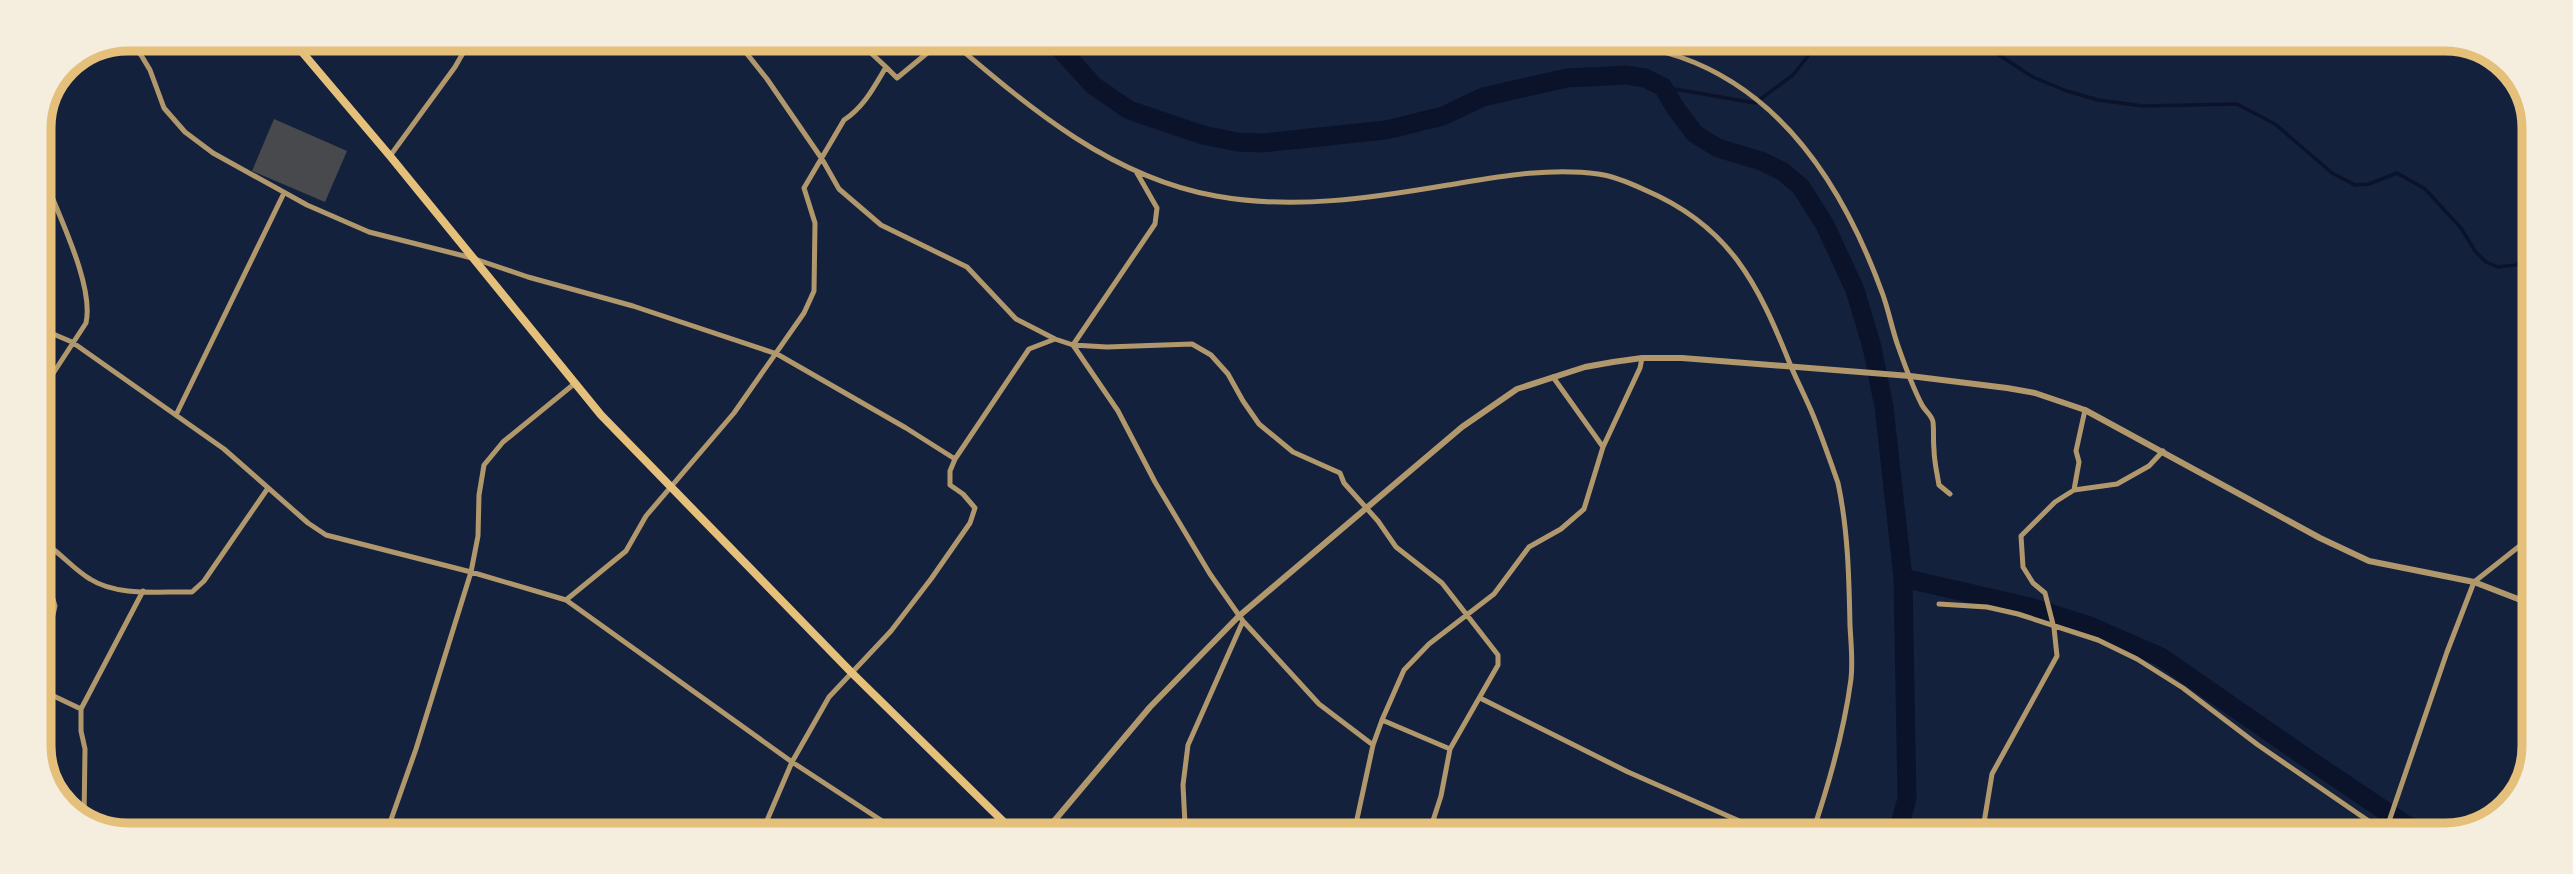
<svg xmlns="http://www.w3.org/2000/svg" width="2573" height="874" font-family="Jost,sans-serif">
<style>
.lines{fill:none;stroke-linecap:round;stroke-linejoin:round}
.stream{stroke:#0b132b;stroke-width:3.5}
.river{stroke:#0b132b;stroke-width:19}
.building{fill:#48494c}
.minor{stroke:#b1986c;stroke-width:5}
.tertiary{stroke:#b1986c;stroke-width:6}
.primary{stroke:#e5c07b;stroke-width:8}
.rim{fill:none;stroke:#e5c07b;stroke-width:9}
</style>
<rect width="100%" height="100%" fill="#14213d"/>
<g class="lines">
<path class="stream" d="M 1979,42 L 2033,77 L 2064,90 L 2098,100 L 2143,106 L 2237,104 L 2275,124 L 2332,173 L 2355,185 L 2369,184 L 2397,173 L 2425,189 L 2461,228 L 2475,251 L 2486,262 L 2498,267 L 2515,265 L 2533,256
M 1663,87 L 1755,103 L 1793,75 L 1819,42"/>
<path class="river" d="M 1052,40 L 1094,86 L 1129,110 L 1203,135 L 1237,142 L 1262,143 L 1386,130 L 1443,116 L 1483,97 L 1567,78 L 1626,75 L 1645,78 L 1663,87 L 1676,109 L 1695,134 L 1718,148 L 1761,161 L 1782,171 L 1801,187 L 1825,225 L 1855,290 L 1872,347 L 1884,407 L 1903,578 L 1907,799 L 1897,834
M 1903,578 L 2030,607 L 2087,625 L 2161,657 L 2311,761 L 2403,823 L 2427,835"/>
</g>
<path class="building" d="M 274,119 L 347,151 L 325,202 L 252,171 Z"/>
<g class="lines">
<path class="minor" d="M 126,39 L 141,55 L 150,70 L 164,108 L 185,132 L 213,153 L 307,205 L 369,232 L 472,258 L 528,277 L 633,306 L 777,354 L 906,428 L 955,459
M 736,40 L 767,79 L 822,159 L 839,189 L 881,225 L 967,267 L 1016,319 L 1055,339 L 1073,345 L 1107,347 L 1192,344 L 1211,355 L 1228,374 L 1243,401 L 1259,424 L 1293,452 L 1340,473 L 1344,483 L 1378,521 L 1396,547 L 1442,583 L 1498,655 L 1498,665 L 1450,749 L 1441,796 L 1429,833
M 857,40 L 886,67
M 950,40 C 1030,108 1110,177 1216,196 C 1293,210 1372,198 1448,185 C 1497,177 1549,167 1598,174 C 1614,176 1630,183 1645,190 C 1730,226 1758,284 1790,364 C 1797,381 1806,398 1813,415 C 1822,437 1830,460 1838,483 C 1848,530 1849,577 1850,626 C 1851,644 1853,661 1851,679 C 1844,732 1829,784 1812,834
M 1522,41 C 1576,44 1629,39 1680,57 C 1787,94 1847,195 1883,295 C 1889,312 1892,329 1898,346 C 1905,366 1912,386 1922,405 C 1925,411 1932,415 1933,422 C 1934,431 1933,440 1934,449 C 1934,461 1937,473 1939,485 L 1950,494
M 390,156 L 455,67 L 471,39
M 39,164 C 53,205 95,283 86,323 L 39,395
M 39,328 L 72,342 L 224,449 L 308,523 L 326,535 L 471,572 L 566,600 L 626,551 L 646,516 L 734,413 L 804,313 L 814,291 L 815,223 L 804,188 L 844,120 C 864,107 874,87 886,67 L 897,78 L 943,40
M 1073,345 L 1118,411 L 1155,482 L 1210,574 L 1243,621 L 1319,704 L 1373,745
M 1073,345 L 1155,224 L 1157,208 L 1137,173
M 176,415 L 284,193
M 1603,447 L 1640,368 L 1642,358
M 2074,490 L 2079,462 L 2076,451 L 2085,410
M 39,539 L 43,542 L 41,559 L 55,606 L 39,676
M 43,542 C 60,552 73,569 90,579 C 118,597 161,591 192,592 L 204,581 L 268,488
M 566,600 L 792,762 L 829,697 L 891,631 L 931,579 L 970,523 L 975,508 L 963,494 L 950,485 L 950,471 L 955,459 L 1029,349 L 1055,339
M 1939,604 L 1987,607 L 2018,614 L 2098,640 L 2137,659 L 2183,688 L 2258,745 L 2389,835
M 39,689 L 81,709
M 1480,698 L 1628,772 L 1769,834
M 1382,720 L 1450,749
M 84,820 L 85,749 L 81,731 L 81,709 L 143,591
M 387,831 L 416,749 L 471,572 L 478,536 L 479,495 L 484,465 L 503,442 L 574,384
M 762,832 L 792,762 L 899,832
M 1191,833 L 1185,824 L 1183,785 L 1188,745 L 1243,621
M 1354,833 L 1373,745 L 1382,720 L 1404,670 L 1429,644 L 1494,594 L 1529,547 L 1561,529 L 1584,509 L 1603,447 L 1553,377
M 2385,833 L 2447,652 L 2474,582 L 2531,537
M 1982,835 L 1992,774 L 2057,656 L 2054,628 L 2045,593 L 2033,583 L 2023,567 L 2021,536 L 2055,502 L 2074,490 L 2117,484 L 2149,466 L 2163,451"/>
<path class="tertiary" d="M 1044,833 L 1150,707 L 1239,616 L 1462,427 L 1517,389 L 1585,367 L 1613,362 L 1642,358 L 1682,358 L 1910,376 L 2007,388 L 2035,393 L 2085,410 L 2320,538 L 2369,561 L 2474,582 L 2531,604"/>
<path class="primary" d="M 291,39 L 390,156 L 601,415 L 851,672 L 1015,833"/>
</g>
<path d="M0 0H2573V874H0ZM128 51H2445A77 77 0 0 1 2522 128V746A77 77 0 0 1 2445 823H128A77 77 0 0 1 51 746V128A77 77 0 0 1 128 51Z" fill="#f5edde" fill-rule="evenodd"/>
<path class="rim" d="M128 51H2445A77 77 0 0 1 2522 128V746A77 77 0 0 1 2445 823H128A77 77 0 0 1 51 746V128A77 77 0 0 1 128 51Z"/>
</svg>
